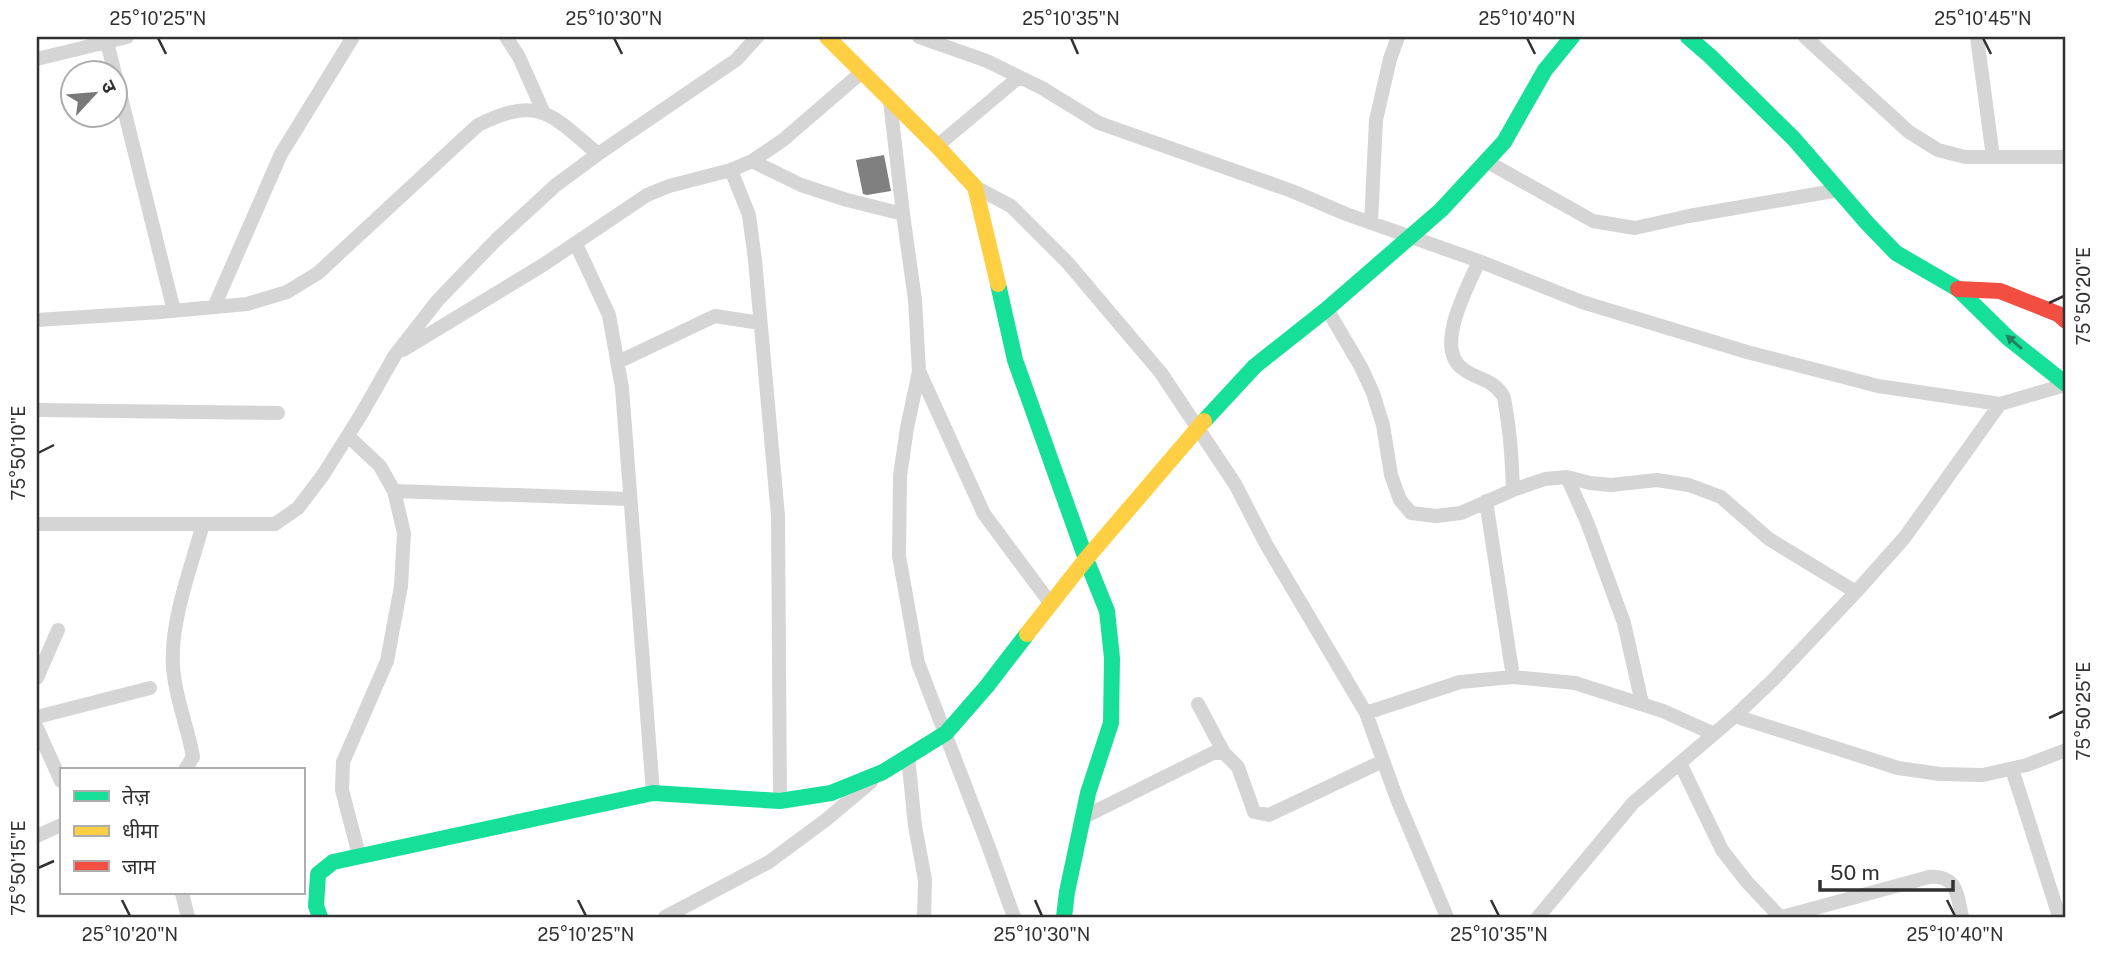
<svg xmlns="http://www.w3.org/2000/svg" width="2103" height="954" font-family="'Public Sans','Noto Sans Devanagari',sans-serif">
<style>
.building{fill:#808080}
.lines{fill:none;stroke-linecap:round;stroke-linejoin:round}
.street{stroke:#d5d5d5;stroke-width:14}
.fast{stroke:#16e098;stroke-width:16}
.slow{stroke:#ffcf43;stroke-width:16}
.jam{stroke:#f24e42;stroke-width:16}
.oneway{fill:#25805f}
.ticks{fill:none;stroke:#313131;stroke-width:2.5}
.neatline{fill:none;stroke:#313131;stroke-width:2.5}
.ticks-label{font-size:18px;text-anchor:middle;fill:#313131}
</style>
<rect width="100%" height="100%" fill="#fff"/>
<path class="building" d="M 884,155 L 891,191 L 867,195 L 863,194 L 856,160 Z"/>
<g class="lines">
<path class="street" d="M 506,37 L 519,57 L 543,111
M 919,37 L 987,61 L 1042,88 L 1099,123 L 1292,191 L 1346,214 L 1479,261 L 1582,302 L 1747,352 L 1878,386 L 2000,404 L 2065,385
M 1805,37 L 1909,132 L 1938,150 L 1965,157 L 2066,157
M 1977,37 L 1993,157
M 107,42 L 115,74
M 37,59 L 127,37
M 116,77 L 174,311
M 890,101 L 903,214 L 915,300 L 919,371 L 907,428 L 900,476 L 899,556 L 918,663 L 988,845 L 1014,917
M 937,146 L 1019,77
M 752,161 L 801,185 L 847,200 L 903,214
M 1486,161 L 1593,221 L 1635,228 L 1689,216 L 1839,190
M 731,170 L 749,215 L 755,260 L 778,516 L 780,801
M 975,187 L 1011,206 L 1067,262 L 1161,373 L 1235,484 L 1266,544 L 1366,713 L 1397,799 L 1447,917
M 1371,223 L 1376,120 L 1390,59 L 1398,37
M 576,244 L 609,315 L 622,388 L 653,793
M 1479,261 C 1468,287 1433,348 1463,369 C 1476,379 1492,379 1502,394 C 1505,398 1505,405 1506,410 C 1511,437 1512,462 1513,490
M 214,307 L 281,154 L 353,37
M 1327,309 L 1361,367 L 1373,393 L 1383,425 L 1391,475 L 1400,500 L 1411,513 L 1436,516 L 1461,513 L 1513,490 L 1545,479 L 1567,477 L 1590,483 L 1611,485 L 1657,480 L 1689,485 L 1721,497 L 1769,539 L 1856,592
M 37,320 L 161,312 L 247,304 L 287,292 L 318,273 L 478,125 C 539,95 551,114 598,154
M 403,350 L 543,265 L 647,195 L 669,186 L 731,170 L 752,161 L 783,140 L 862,72
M 618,362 L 715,316 L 760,323
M 919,371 L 984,514 L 1051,604
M 37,410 L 278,413
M 348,436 L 380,466 L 394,491 L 404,533 L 401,586 L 387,661 L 343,762 L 342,790 L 359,855
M 1567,477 L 1587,522 L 1624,623 L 1642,703
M 394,491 L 630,499
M 1486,501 L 1513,677
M 37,524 L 275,524 L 298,508 L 323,475 L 362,413 L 395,355 L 438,300 L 496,240 L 556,185 L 598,154 L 736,60 L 757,37
M 37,678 L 58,630
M 1198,704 L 1224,753
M 1366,713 L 1460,682 L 1513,677 L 1575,683 L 1663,711 L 1714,734
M 1735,716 L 1898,768 L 1940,774 L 1983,775 L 2027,765 L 2066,750
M 37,717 L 150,688
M 37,728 L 61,781
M 908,756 L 915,826 L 925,880 L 924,917
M 1680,763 L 1722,850 L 1747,882 L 1780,917
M 2012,769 L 2058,913 L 2062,917
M 185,770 L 193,757 C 188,727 175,698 173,667 C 170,621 191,568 203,524
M 1082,818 L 1213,753 L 1224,753 L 1238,767 L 1254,812 L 1269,815 L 1383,761
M 37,836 L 61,825
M 182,893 L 188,917
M 665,917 L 769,862 L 827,819 L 871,782
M 1538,917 L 1633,803 L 1735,716 L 1774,679 L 1856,592 L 1905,537 L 2000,404
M 1782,917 L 1929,877 C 1958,875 1957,895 1962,917"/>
<path class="fast" d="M 1688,37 L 1710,56 L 1794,139 L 1867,223 L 1896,253 L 1958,289 L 2008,338 L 2066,384
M 998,284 L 1015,360 L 1086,559 L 1107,611 L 1112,658 L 1111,723 L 1088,793 L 1067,892 L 1064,917
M 1204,421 L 1255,366 L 1327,309 L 1441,210 L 1504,142 L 1545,70 L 1572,37
M 320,917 L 316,906 L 318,874 L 333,862 L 653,793 L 780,801 L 831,793 L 883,772 L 946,733 L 987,686 L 1027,634"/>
<path class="slow" d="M 827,37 L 937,146 L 975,187 L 998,284
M 1027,634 L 1086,559 L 1204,421"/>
<path class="jam" d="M 1958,289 L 2000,291 L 2058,314 L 2066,321"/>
</g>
<defs><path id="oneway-solid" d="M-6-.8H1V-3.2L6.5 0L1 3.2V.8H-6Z" transform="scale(1.75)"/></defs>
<use class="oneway" href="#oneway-solid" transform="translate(2014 342) rotate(-139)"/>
<path class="ticks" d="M 158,38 L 166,54M 614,38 L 622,54M 1071,38 L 1078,54M 1527,38 L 1535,54M 1983,38 L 1991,54M 2049,303 L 2064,296M 38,453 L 54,445M 2049,718 L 2064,711M 38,868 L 54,861M 122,900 L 130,916M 578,900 L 586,916M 1035,900 L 1042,916M 1491,900 L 1499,916M 1947,900 L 1955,916"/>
<rect width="2103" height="954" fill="none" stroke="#ffffff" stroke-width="77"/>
<rect x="60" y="768" width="245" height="126" fill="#ffffff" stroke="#adadad" stroke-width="2"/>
<rect x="74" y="791" width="35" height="10" fill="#16e098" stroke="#adadad" stroke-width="2"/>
<text x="122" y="804" font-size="21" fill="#313131">तेज़</text>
<rect x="74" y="826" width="35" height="10" fill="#ffcf43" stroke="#adadad" stroke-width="2"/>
<text x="122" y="838" font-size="21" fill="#313131">धीमा</text>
<rect x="74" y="861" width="35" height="10" fill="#f24e42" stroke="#adadad" stroke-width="2"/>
<text x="122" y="874" font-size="21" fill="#313131">जाम</text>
<g transform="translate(94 94) rotate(64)"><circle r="33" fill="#ffffff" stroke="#adadad" stroke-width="2"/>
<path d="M0-5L12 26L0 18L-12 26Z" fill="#797979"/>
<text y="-10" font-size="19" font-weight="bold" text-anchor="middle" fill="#313131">उ</text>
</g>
<path d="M1820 880v10h133v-10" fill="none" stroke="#313131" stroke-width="3.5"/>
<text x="1830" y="880" font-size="21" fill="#313131" stroke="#ffffff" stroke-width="5" paint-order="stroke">50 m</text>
<rect x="38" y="38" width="2026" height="878" class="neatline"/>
<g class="ticks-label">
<text x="158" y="25">25°10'25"N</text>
<text x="614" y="25">25°10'30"N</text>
<text x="1071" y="25">25°10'35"N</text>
<text x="1527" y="25">25°10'40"N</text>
<text x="1983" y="25">25°10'45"N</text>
<text transform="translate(2084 296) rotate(-90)" y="6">75°50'20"E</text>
<text transform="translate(19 453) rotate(-90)" y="6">75°50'10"E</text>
<text transform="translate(2084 711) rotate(-90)" y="6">75°50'25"E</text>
<text transform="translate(19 868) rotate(-90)" y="6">75°50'15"E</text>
<text x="130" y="941">25°10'20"N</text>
<text x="586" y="941">25°10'25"N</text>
<text x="1042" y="941">25°10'30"N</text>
<text x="1499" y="941">25°10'35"N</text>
<text x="1955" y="941">25°10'40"N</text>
</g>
</svg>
